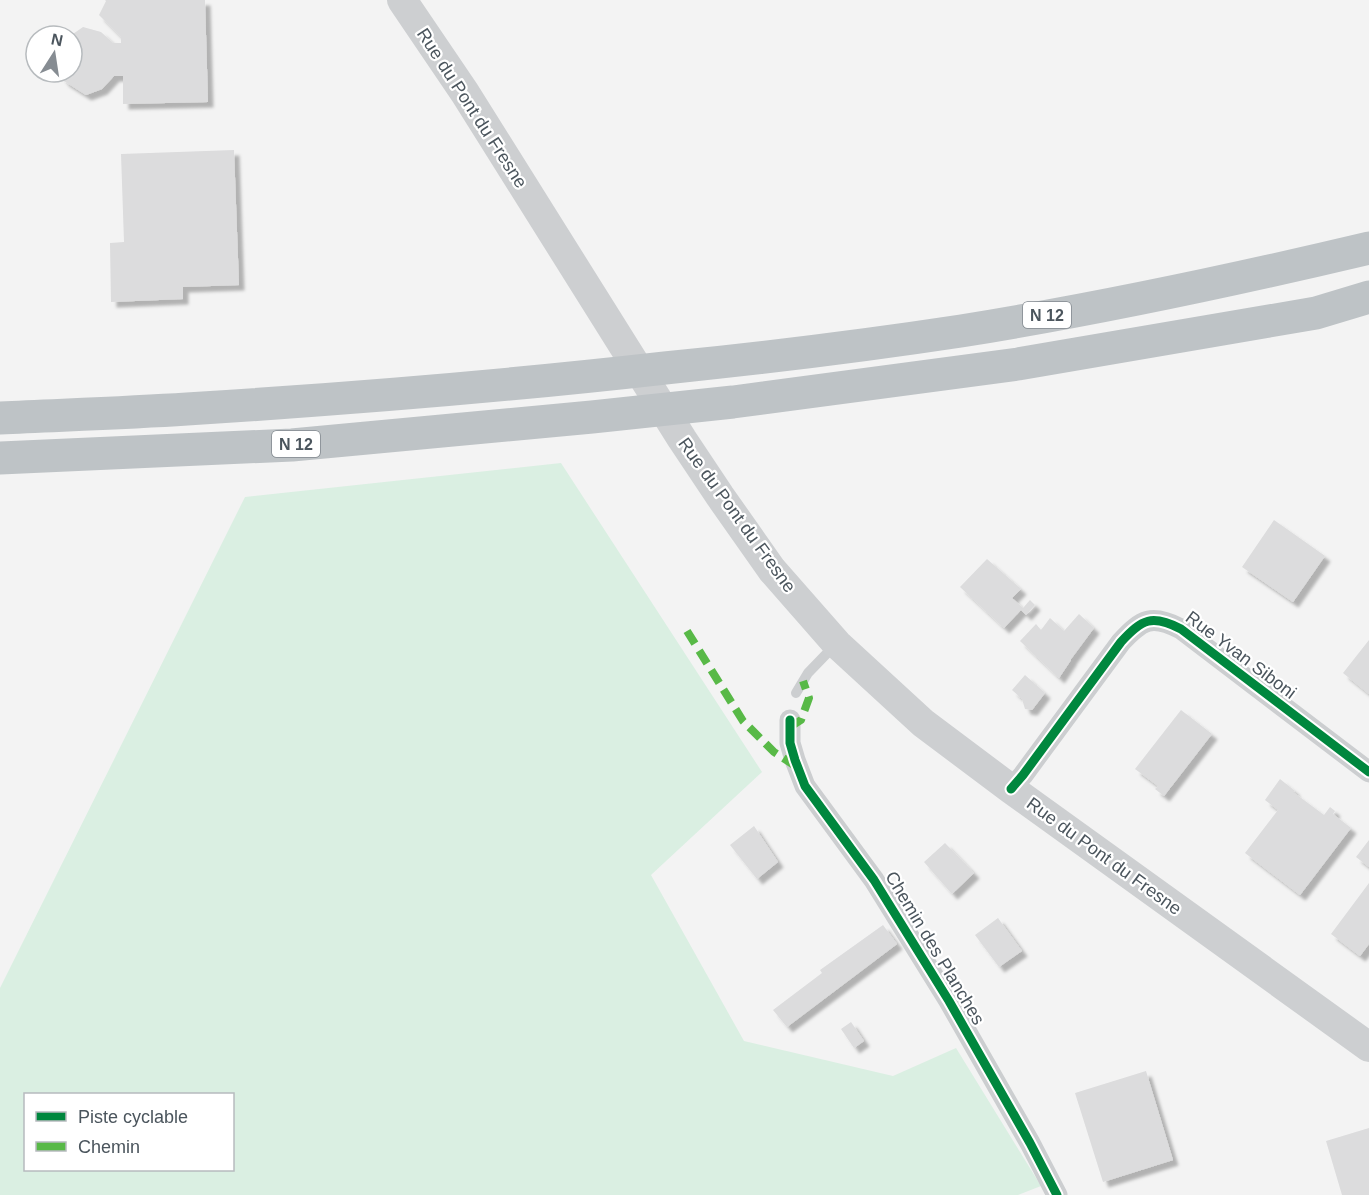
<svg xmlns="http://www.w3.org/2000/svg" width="1369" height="1195" font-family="Helvetica,sans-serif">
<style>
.green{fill:#daefe2;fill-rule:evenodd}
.building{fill:#dcdcdd;filter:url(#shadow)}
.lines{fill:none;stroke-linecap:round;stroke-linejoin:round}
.lane{stroke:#ccced0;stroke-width:10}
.street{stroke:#ccced0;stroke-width:21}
.secondary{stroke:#cdcfd1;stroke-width:30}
.highway{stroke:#bec3c6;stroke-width:33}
.quiet{stroke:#58b947;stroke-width:8;stroke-dasharray:15 8;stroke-linecap:butt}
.cycleway-casing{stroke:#fff;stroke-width:13}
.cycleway{stroke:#00873e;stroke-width:9}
.labels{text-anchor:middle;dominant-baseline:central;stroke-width:4.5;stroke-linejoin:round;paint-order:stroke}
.shield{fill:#fff;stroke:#81888e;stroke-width:1.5}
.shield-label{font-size:16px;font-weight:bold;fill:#4b555d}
.street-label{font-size:18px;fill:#4b555d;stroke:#fff}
</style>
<defs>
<filter id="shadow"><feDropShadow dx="5.5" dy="5.5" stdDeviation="1.5" flood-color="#0004"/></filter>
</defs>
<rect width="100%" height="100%" fill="#f3f3f3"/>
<path class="green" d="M 561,463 L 762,772 L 651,875 L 744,1041 L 893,1076 L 956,1048 L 1041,1186 L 1018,1195 L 0,1195 L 0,988 L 245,497 ZM 26,1094 L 232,1094 L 232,1170 L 26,1170 Z"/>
<path class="building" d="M 105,0 L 205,0 L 208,102 L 123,104 L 123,76 L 114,76 L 102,89 L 86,95 L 64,81 L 58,72 L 72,72 L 72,36 L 70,36 L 83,27 L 101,32 L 113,43 L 121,43 L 121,37 L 99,15 L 106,1 Z
M 234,150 L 239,285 L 183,287 L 183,299 L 111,302 L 110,243 L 124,242 L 121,154 Z
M 1274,520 L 1325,556 L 1293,602 L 1242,567 Z
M 987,559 L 1021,589 L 1012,598 L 1023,608 L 1030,600 L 1035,605 L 1026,615 L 1021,610 L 1004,628 L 960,587 Z
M 1079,614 L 1094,628 L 1071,659 L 1071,660 L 1059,678 L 1020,641 L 1036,624 L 1041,630 L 1050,618 L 1064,631 Z
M 1369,640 L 1369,694 L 1343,673 Z
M 1025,675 L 1045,693 L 1032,710 L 1025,709 L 1022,699 L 1012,690 Z
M 1181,710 L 1212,734 L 1164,796 L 1155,789 L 1158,786 L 1135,769 Z
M 1280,779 L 1295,791 L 1293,792 L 1324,815 L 1330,807 L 1335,811 L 1333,814 L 1351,828 L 1300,895 L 1245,853 L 1278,810 L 1265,800 Z
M 754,826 L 778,862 L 757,879 L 730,845 Z
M 1369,840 L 1369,867 L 1356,857 Z
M 945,843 L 974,873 L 952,894 L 924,862 Z
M 1369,883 L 1369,944 L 1360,956 L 1331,934 Z
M 998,918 L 1022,951 L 999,967 L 975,935 Z
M 883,925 L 897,944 L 787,1027 L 773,1010 L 822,973 L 820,970 Z
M 851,1022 L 864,1041 L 854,1048 L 841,1029 Z
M 1146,1071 L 1173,1160 L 1103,1182 L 1075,1093 Z
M 1369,1128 L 1369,1195 L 1342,1195 L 1326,1141 Z"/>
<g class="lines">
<path class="lane" d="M 796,693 L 808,673 L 836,644"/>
<path class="street" d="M 790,720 L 790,743 L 795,760 L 805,786 L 874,880 L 949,1001 L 1030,1143 L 1057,1195
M 1011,789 L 1023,775 L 1121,642 C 1142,619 1152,614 1181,629 L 1369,772"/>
<path class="secondary" d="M 402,0 L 465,93 L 682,439 L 720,496 L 772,570 L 837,644 L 923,723 L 1011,789 L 1369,1047"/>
<path class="highway" d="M 0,418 C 62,415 125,413 187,409 C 347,399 506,386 665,368 C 764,358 862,346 961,331 C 1098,309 1234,280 1369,248
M 0,458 L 292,445 L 592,417 L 733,402 L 1018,364 L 1316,313 L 1369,297"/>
<path class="quiet" d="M 687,631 L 743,721 L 774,752 L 797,767
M 790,727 L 801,720 L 809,698 L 803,681"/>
<g class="cycleway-casing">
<path id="cycleway" d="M 790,720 L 790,743 L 795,760 L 805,786 L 874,880 L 949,1001 L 1030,1143 L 1057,1195
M 1011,789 L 1023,775 L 1121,642 C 1142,619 1152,614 1181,629 L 1369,772"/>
</g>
<use href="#cycleway" class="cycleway"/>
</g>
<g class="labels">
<g class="shield">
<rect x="1023" y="302" width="48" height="26" rx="4.5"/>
<rect x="272" y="431" width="48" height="26" rx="4.5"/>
</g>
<g class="shield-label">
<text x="1047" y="315">N 12</text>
<text x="296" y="444">N 12</text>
</g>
<g class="street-label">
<text transform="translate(472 108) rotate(57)">Rue du Pont du Fresne</text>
<text transform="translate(737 515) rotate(54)">Rue du Pont du Fresne</text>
<text transform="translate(1241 655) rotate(37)">Rue Yvan Siboni</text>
<text transform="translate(1104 856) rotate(36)">Rue du Pont du Fresne</text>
<text transform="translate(935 948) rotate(59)">Chemin des Planches</text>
</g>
</g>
<rect x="24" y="1093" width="210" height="78" fill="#ffffff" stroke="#b7bbbe" stroke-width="1.5"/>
<rect x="36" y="1112" width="30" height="9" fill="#00873e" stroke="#b7bbbe" stroke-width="1.5"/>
<text x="78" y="1123" font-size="18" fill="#4b555d">Piste cyclable</text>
<rect x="36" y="1142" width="30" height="9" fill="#58b947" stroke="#b7bbbe" stroke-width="1.5"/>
<text x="78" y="1153" font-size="18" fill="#4b555d">Chemin</text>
<g transform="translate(54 54) rotate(12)"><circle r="28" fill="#ffffff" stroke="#b7bbbe" stroke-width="1.5"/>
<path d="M0-4.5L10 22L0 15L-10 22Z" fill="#868c92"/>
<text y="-9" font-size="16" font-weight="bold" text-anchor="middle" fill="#4b555d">N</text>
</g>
</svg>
